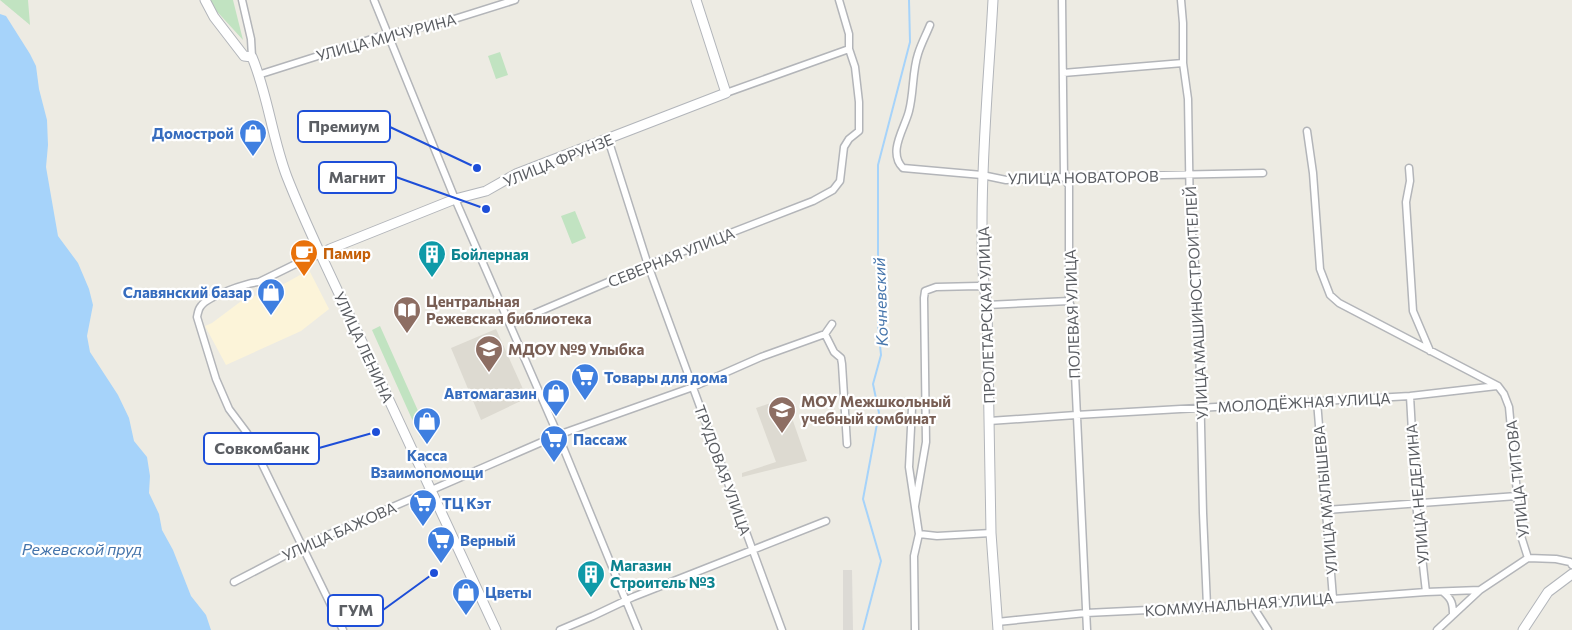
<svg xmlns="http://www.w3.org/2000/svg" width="1572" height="630" font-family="Commissioner,sans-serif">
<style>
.commercial{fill:#fcf4d9}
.industrial{fill:#dcdad5}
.education{fill:#dddad1}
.green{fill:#c1e3c1}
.water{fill:#a6d3fa}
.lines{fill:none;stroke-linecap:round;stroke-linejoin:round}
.stream{stroke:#a6d3fa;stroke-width:2}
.street-casing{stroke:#b3b5b9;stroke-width:9}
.secondary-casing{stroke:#b2b5ba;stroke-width:11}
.street{stroke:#fff;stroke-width:6}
.secondary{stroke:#fff;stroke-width:9}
.labels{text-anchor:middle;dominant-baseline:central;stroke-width:4.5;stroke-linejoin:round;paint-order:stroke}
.street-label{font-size:15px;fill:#5b5e63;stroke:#fff}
.shop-label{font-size:15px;font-weight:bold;fill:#366cbe;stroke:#fff;text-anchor:start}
.food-label{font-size:15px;font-weight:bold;fill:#c56008;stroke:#fff;text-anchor:start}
.culture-label{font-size:15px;font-weight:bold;fill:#0d838f;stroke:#fff;text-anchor:start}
.education-label{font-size:15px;font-weight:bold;fill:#785e54;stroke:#fff;text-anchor:start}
.water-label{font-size:16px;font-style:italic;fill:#4474ab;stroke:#fff}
.leader{fill:none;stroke:#1d4ed8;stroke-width:2}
.callout-dot{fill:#1d4ed8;stroke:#fff;stroke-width:2}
.callout{fill:#fff;stroke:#1d4ed8;stroke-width:2}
.callout-label{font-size:16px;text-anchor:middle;font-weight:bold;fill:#5b5e63}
</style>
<rect width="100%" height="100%" fill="#edebe3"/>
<path class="commercial" d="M 309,270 L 329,309 L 301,331 L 226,365 L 205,326 L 212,323 L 240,302 L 282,285 Z"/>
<path class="industrial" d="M 843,570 L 852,570 L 853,630 L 843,630 Z"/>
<path class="education" d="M 496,329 L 527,398 L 481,420 L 451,348 Z
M 785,398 L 807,461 L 742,477 L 742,473 L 776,462 L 756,408 Z"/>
<path class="green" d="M 0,0 L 28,0 L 30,25 Z
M 208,0 L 233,0 L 243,40 L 212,6 Z
M 500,52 L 508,75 L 496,79 L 488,56 Z
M 575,211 L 586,238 L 572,244 L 561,216 Z
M 380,326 L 428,433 L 420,437 L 372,330 Z"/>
<path class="water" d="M 0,14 L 6,16 L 30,54 L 36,66 L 39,89 L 47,120 L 48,145 L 46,167 L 58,236 L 78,263 L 89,289 L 93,305 L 87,336 L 90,352 L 118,395 L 129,418 L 134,441 L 147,457 L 150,476 L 149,493 L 159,514 L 162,530 L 173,550 L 191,596 L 206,615 L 211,630 L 0,630 Z"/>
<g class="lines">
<path class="stream" d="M 863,630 L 881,561 L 863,499 L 879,413 L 873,384 L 881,355 L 878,325 L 878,165 L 910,42 L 909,0"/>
<g class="street-casing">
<path id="street" d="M 242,0 L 251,39 L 252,57
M 374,0 L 455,199 L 558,435 L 638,630
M 1062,0 L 1064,177 L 1069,186 L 1069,301 L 1072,310 L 1087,630
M 1181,0 L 1183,23 L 1183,63 L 1188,99 L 1190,218 L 1194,249 L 1199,338 L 1203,513 L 1207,606
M 930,25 C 926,35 921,44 918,54 C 912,72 914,92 909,111 C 905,128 887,152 903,168 L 982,175 L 1006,180 L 1064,177 L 1263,173
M 1063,73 L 1183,63
M 258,75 L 381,36 L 448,21 L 515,0
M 726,93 L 849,49
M 1307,131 L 1313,173 L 1320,269 L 1330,295 L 1339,303 L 1498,386 L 1504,394 L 1509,407 L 1521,536 L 1528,558
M 608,139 L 648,265 L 782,630
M 1409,168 L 1410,181 L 1406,202 L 1413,311 L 1430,351
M 320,255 L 310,257 L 259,282 C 247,283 208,296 201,306 C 198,309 198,313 197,317 L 216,379 L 229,409 L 247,433 L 343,630
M 987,305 L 1069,301
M 510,324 L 648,265 L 813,201 L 833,190 L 840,181 L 844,147 L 849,139 L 859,131 L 859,102 L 855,67 L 849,49 L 849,34 L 839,0
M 825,334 L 834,352 L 841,358 L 842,364 L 847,444
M 1410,396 L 1416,503 L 1426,592
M 1317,401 L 1333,598
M 912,408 L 909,467 L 919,534 L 914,556 L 915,630
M 989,421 L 1076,415 L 1410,396 L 1497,386
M 915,506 L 926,442 L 924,298 L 925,291 L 936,287 L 979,286 L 984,289
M 1326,510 L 1517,496
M 919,534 L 937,536 L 991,533
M 1528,558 L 1556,559 L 1570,562 L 1572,565
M 234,582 L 305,545 L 558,435 L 693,387 L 761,357 L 825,334 L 832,324
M 1443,592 C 1452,599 1453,604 1453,615
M 1252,605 L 1268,630
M 997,622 L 1086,613 L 1252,605 L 1426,592 L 1480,590
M 560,630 L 593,616 L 633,597 L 826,521
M 1437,630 L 1480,590 L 1528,558"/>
</g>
<g class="secondary-casing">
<path id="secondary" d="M 205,0 L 214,17 L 244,56 L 252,57 C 268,95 272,138 287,177 C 309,233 336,287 362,342 C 407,438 452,534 496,630
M 993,0 C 989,74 982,147 982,221 C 982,249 982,278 987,305 L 991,533 L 998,630
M 320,255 L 330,249 L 455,199 L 486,191 L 516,174 L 726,93 L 696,0
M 1523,630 L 1548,592 L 1572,574"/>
</g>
<use href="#street" class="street"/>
<use href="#secondary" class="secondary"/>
</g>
<defs>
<g id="shop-pin" transform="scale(1.4375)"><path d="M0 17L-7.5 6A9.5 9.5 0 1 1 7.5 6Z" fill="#3f7fe0" stroke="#fff"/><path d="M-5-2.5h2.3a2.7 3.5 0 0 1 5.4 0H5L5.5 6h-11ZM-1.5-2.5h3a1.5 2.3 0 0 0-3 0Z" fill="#fff"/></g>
<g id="cafe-pin" transform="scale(1.4375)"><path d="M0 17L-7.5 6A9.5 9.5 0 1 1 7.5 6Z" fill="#e8710a" stroke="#fff"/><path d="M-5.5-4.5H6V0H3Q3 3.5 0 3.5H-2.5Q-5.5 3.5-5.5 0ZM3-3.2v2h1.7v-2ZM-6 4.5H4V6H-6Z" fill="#fff"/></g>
<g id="building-pin" transform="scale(1.4375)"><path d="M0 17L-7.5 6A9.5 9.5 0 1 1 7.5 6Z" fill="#0f9aa8" stroke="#fff"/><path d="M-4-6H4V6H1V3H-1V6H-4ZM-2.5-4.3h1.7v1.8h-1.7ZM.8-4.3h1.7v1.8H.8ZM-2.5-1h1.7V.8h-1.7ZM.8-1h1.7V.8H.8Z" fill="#fff"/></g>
<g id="library-pin" transform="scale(1.4375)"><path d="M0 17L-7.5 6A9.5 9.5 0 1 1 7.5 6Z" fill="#8d6e63" stroke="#fff"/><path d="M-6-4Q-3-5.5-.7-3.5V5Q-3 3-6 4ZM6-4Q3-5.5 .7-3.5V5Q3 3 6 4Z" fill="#fff"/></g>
<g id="school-pin" transform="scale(1.4375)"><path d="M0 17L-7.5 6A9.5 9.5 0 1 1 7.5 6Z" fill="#8d6e63" stroke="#fff"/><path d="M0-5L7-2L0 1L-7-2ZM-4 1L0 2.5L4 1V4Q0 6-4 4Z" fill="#fff"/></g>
<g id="supermarket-pin" transform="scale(1.4375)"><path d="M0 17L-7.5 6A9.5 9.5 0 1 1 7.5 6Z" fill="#3f7fe0" stroke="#fff"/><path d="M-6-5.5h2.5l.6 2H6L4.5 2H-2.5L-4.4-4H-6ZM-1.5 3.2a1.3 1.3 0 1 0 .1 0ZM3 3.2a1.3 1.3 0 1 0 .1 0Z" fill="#fff"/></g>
</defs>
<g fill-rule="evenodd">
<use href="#shop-pin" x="253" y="133"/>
<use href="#cafe-pin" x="304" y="253"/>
<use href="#building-pin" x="432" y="254"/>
<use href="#shop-pin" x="271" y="292"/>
<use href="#library-pin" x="407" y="310"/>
<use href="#school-pin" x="489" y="349"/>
<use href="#supermarket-pin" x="585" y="377"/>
<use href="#shop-pin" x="556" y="393"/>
<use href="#school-pin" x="782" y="410"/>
<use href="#shop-pin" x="427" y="421"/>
<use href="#supermarket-pin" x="554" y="439"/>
<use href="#supermarket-pin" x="423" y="503"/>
<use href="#supermarket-pin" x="441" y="540"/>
<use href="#building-pin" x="591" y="574"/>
<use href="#shop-pin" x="466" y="592"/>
</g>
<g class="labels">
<g class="street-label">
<text transform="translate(386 37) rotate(-15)">УЛИЦА МИЧУРИНА</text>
<text transform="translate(558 160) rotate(-22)">УЛИЦА ФРУНЗЕ</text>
<text transform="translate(1083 177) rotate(-1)">УЛИЦА НОВАТОРОВ</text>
<text transform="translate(671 257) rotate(-22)">СЕВЕРНАЯ УЛИЦА</text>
<text transform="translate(1196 303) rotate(-93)">УЛИЦА МАШИНОСТРОИТЕЛЕЙ</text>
<text transform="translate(1072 314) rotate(-92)">ПОЛЕВАЯ УЛИЦА</text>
<text transform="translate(986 315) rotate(-92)">ПРОЛЕТАРСКАЯ УЛИЦА</text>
<text transform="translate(364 347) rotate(65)">УЛИЦА ЛЕНИНА</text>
<text transform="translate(1304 402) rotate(-3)">МОЛОДЁЖНАЯ УЛИЦА</text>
<text transform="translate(723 470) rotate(70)">ТРУДОВАЯ УЛИЦА</text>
<text transform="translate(1517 479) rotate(-96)">УЛИЦА ТИТОВА</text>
<text transform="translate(1417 494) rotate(-95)">УЛИЦА НЕДЕЛИНА</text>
<text transform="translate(1325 500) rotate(-95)">УЛИЦА МАЛЫШЕВА</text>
<text transform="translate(339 531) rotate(-24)">УЛИЦА БАЖОВА</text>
<text transform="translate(1239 604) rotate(-4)">КОММУНАЛЬНАЯ УЛИЦА</text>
</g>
<g class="shop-label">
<text x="234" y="133" text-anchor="end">Домострой</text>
<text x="252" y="292" text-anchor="end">Славянский базар</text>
<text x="604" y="377">Товары для дома</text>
<text x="537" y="393" text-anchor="end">Автомагазин</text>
<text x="573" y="439">Пассаж</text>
<text x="427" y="455" text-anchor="middle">Касса<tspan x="427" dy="17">Взаимопомощи</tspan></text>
<text x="442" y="503">ТЦ Кэт</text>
<text x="460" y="540">Верный</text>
<text x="485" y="592">Цветы</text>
</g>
<g class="food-label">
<text x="323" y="253">Памир</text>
</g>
<g class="culture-label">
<text x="451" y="254">Бойлерная</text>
<text x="610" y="565">Магазин<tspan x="610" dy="17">Строитель №3</tspan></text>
</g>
<g class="education-label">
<text x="426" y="301">Центральная<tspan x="426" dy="17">Режевская библиотека</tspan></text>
<text x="508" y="349">МДОУ №9 Улыбка</text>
<text x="801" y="401">МОУ Межшкольный<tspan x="801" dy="17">учебный комбинат</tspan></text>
</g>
<g class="water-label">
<text transform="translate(880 302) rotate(-92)">Кочневский</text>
<text x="82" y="548">Режевской пруд</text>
</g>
</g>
<path class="leader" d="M477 168L390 127M486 209L396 177M376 432L319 448M434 573L383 610"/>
<g class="callout-dot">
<circle cx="477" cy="168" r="5"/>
<circle cx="486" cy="209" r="5"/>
<circle cx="376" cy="432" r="5"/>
<circle cx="434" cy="573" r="5"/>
</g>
<g class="callout">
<rect x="298" y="111" width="92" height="31" rx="5"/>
<rect x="319" y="162" width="77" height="31" rx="5"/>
<rect x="204" y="433" width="115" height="31" rx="5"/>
<rect x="328" y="595" width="55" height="31" rx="5"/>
</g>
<g class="callout-label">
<text x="344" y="132">Премиум</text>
<text x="357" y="183">Магнит</text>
<text x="262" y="454">Совкомбанк</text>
<text x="356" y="616">ГУМ</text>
</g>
</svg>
